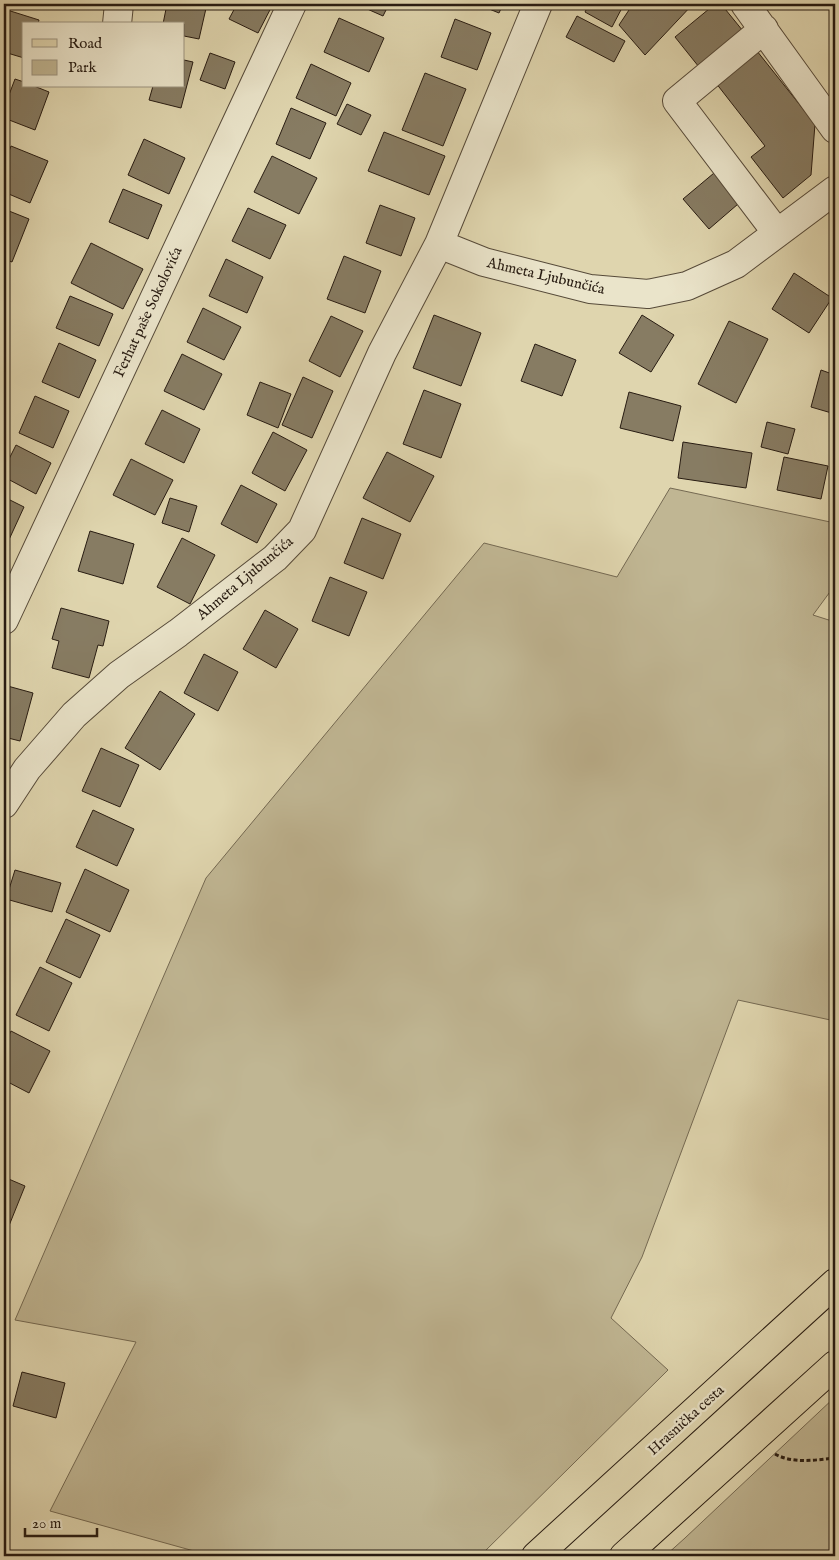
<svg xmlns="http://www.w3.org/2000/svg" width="839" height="1560" font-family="'IM FELL English',serif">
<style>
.green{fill:#c0b693;stroke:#746952}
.building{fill:#877c63;stroke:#281c12}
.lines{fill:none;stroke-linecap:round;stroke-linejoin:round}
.minor-casing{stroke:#564a39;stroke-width:30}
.major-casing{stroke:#281c12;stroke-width:30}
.path{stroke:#281c12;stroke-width:3;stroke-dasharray:4 2.5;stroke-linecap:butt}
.minor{stroke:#eae4ca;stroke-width:28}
.major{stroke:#dfd5ae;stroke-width:28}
.labels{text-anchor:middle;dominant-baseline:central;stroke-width:4.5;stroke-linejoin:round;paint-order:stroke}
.street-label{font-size:15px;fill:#281c12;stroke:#eae4ca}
</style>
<rect width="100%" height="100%" fill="#dfd5ae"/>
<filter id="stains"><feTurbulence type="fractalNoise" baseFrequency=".004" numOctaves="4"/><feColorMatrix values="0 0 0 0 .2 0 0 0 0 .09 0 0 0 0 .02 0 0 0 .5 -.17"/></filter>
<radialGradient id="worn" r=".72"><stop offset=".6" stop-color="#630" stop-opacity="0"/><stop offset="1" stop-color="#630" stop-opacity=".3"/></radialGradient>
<path class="green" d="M 670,488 L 835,523 L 835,585 L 813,615 L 835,622 L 835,1021 L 738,1000 L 642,1257 L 611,1318 L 668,1370 L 480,1556 L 212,1556 L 50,1511 L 136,1342 L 15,1320 L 206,878 L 484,543 L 617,577 Z
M 835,1397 L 835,1556 L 665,1556 L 685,1538 Z"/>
<path class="building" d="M 167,4 L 207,4 L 199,39 L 184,36 L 184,24 L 163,24 Z
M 237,4 L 273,4 L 258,33 L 229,19 Z
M 356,4 L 389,4 L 383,16 Z
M 477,4 L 503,4 L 499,13 Z
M 589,4 L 624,4 L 612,27 L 585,12 Z
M 633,4 L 693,4 L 645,55 L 619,25 Z
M 715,4 L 721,4 L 743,31 L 699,67 L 675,37 Z
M 4,9 L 39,20 L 38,24 L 24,24 L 24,58 L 4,52 Z
M 577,16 L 625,41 L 614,62 L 566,37 Z
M 339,18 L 384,38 L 369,72 L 324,52 Z
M 455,19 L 491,33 L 477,70 L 441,57 Z
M 753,46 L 815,124 L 811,175 L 783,198 L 751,157 L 765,146 L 712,78 Z
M 210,53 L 235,62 L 225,89 L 200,80 Z
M 184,60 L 193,62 L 181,108 L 149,100 L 153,86 L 184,86 Z
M 311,64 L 351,83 L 336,116 L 296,98 Z
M 425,73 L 466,89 L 443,146 L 402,130 Z
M 15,79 L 24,82 L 24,86 L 34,86 L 49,92 L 35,130 L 4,118 L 4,108 Z
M 347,104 L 371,115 L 361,135 L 337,124 Z
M 291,108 L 326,123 L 310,159 L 276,144 Z
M 384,132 L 445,156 L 429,195 L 368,171 Z
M 144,139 L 185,158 L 169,194 L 128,175 Z
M 11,146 L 48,161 L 30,203 L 4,192 L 4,164 Z
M 272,156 L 317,178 L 299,214 L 254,192 Z
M 720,168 L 745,198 L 709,229 L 683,199 Z
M 123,189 L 162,205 L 148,239 L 109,222 Z
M 380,205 L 415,218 L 401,256 L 366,243 Z
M 248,208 L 286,225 L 270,259 L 232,241 Z
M 4,209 L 29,219 L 12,262 L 4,259 Z
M 91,243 L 143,269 L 123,309 L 71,283 Z
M 344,256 L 381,271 L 365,313 L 327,299 Z
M 226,259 L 263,277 L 247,313 L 209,296 Z
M 794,273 L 832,298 L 809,333 L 772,309 Z
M 70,296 L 113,314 L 99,346 L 56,328 Z
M 203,308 L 241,327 L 224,360 L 187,342 Z
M 434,315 L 481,333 L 461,386 L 413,368 Z
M 642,315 L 674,335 L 651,372 L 619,353 Z
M 331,316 L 363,331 L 340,377 L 309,361 Z
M 729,321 L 768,339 L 736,403 L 698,384 Z
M 59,343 L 96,360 L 79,398 L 42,382 Z
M 535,344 L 576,360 L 562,396 L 521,381 Z
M 182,354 L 222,374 L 204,410 L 164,391 Z
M 821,370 L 835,375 L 835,414 L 811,407 Z
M 303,377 L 333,391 L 312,438 L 282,425 Z
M 260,382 L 291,394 L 278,428 L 247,415 Z
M 424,390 L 461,404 L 441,458 L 403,444 Z
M 629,392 L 681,406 L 673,441 L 620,428 Z
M 35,396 L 69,411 L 53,448 L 19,433 Z
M 162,410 L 200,429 L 184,463 L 145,444 Z
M 767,422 L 795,429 L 788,454 L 761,447 Z
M 273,432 L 307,450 L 285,491 L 252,473 Z
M 683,442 L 752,453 L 746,488 L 678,478 Z
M 16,445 L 51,463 L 36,494 L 4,477 L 4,469 Z
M 387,452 L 434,476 L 410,522 L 363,498 Z
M 784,457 L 828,466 L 821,499 L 777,490 Z
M 131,459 L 173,480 L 155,515 L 113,495 Z
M 241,485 L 277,504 L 257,543 L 221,524 Z
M 4,497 L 24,507 L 7,544 L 4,543 Z
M 170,498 L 197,506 L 189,532 L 162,523 Z
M 362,518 L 401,534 L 383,579 L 344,563 Z
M 90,531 L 134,544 L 123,584 L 78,571 Z
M 182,538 L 215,555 L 190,604 L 157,587 Z
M 330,577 L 367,592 L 349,636 L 312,621 Z
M 61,608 L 109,621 L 103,646 L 98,645 L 89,678 L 52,668 L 59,641 L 52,639 Z
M 265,610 L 298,629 L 276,668 L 243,649 Z
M 204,654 L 238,672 L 218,711 L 184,693 Z
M 4,685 L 33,693 L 20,741 L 4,737 Z
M 160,691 L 195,714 L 160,770 L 125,748 Z
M 101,748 L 139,765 L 120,807 L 82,791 Z
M 93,810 L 134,829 L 117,866 L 76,847 Z
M 85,869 L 129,890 L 110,932 L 66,912 Z
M 15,870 L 61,883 L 52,912 L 6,899 Z
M 66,919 L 100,935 L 80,978 L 46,962 Z
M 40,967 L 72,983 L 49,1031 L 16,1015 Z
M 11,1031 L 50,1051 L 29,1093 L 4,1080 L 4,1045 Z
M 4,1177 L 25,1186 L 4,1238 Z
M 22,1372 L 65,1383 L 56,1418 L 13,1406 Z
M 4,1489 L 8,1490 L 4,1507 Z
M 4,1550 L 26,1556 L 4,1556 Z"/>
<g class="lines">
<g class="minor-casing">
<path id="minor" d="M 745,4 L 835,129
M 117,24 L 119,4
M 764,29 L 677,101 L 777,233
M 439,244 L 484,262 L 590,289 L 648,294 L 687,286 L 736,264 L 835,190
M 4,620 L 292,4
M 4,804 L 27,769 L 74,715 L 119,675 L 178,633 L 275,558 L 302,530 L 382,353 L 439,244 L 538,4"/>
</g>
<g class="major-casing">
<path id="major" d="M 536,1556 L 835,1283
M 624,1556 L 835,1365"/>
</g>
<path class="path" d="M 775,1454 C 793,1464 815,1460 835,1458"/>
<use href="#minor" class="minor"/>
<use href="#major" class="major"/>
</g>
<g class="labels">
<g class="street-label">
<text transform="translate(546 276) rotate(13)">Ahmeta Ljubunčića</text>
<text transform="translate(148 312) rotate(-65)">Ferhat paše Sokolovića</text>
<text transform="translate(245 578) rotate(-40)">Ahmeta Ljubunčića</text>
<text transform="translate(686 1420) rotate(-42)">Hrasnička cesta</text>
</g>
</g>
<rect width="839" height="1560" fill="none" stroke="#dfd5ae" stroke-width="20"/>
<rect x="5" y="5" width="829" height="1550" fill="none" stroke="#281c12" stroke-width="2.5"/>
<rect x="10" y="10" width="819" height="1540" fill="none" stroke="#281c12"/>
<rect x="22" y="22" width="162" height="65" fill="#eae4ca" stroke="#9c9480"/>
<rect x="32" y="39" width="25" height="8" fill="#dfd5ae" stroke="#9c9480"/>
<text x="68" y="48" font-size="15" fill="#281c12">Road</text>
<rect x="32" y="60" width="25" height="15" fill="#c0b693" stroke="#9c9480"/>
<text x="68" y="72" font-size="15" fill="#281c12">Park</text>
<path d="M25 1528v8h72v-8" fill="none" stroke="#281c12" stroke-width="2.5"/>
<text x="32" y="1528" font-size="15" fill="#281c12" stroke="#eae4ca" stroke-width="4" paint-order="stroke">20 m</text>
<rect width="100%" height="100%" filter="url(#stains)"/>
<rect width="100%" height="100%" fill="url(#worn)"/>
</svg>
